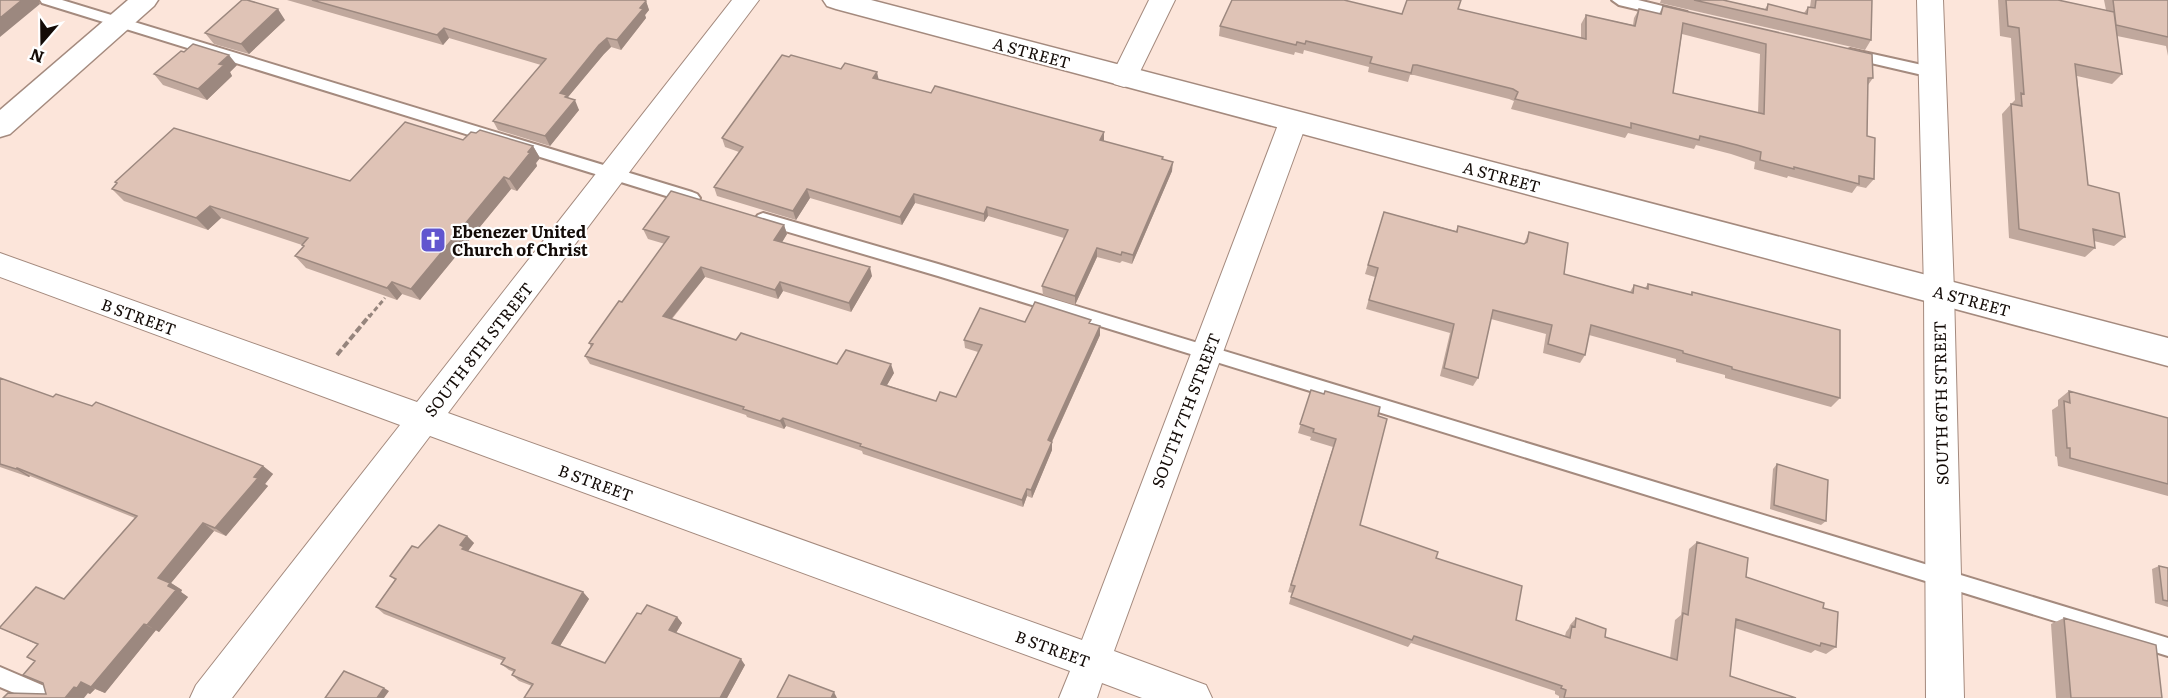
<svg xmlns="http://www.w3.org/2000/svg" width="2168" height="698" font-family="Literata,serif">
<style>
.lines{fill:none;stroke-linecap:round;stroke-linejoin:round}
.service-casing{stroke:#a48a7e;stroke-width:4}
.minor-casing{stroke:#a48a7e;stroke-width:2}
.secondary-casing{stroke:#a48a7e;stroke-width:3}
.primary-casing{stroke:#a48a7e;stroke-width:3}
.path-far1{stroke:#96857d;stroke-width:3;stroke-dasharray:5 3;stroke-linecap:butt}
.path{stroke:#96857d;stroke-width:4;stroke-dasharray:7 3;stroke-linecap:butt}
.service{fill:#fff;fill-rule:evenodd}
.minor{fill:#fff;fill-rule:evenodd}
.secondary{fill:#fff;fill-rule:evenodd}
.primary{fill:#fff;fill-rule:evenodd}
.wall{fill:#c0a89d;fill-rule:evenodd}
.shaded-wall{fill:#9c887f}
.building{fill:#dfc3b6;stroke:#9c887f;stroke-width:1.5;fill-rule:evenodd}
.labels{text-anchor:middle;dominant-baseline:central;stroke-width:4.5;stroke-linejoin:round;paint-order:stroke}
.street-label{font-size:16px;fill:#130b07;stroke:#fff}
.poi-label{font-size:16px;font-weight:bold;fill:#130b07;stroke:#fff;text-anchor:start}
</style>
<rect width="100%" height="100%" fill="#fce5da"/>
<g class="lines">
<g class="service-casing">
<path id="service" d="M 40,0 L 62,0 L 692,192 L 697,194 L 700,198 L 697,202 L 692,204 L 42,3 Z
M 1612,0 L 1638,0 L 1687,12 L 1689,15 L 1682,20 L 1619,5 Z
M 1850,49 L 1931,67 L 1938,72 L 1931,77 L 1845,57 L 1843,54 L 1845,51 Z
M 763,213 L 938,264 L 2168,638 L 2168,656 L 938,276 L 758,223 L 755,219 L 758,215 Z
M 0,667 L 56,691 L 59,698 L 26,698 L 0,687 Z"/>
</g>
<g class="minor-casing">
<path id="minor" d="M 732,0 L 759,0 L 448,413 L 1082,640 L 1279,122 L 1283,115 L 1293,112 L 1303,115 L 1307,122 L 1114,651 L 1206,685 L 1212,698 L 1142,698 L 1102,683 L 1097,698 L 1059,698 L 1070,671 L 430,436 L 232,698 L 190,698 L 196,685 L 400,425 L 0,277 L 0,253 L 417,402 Z
M 1149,0 L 1175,0 L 1134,84 L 1124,87 L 1114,84 L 1111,77 Z
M 1917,0 L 1943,0 L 1954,291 L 1964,698 L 1926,698 L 1924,291 Z"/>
</g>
<g class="secondary-casing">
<path id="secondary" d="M 823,0 L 871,0 L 2168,338 L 2168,366 L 836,9 L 827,6 Z"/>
</g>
<g class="primary-casing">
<path id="primary" d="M 128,0 L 158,0 L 154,6 L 10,134 L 0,137 L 0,110 Z"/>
</g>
<path class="path-far1" d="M 369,317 L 385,298"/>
<path class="path" d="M 337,355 L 370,315"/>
<use href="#service" class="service"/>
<use href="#minor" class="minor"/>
<use href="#secondary" class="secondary"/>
<use href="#primary" class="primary"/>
</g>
<path class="wall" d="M 287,0 L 644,0 L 646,1 L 649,10 L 645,15 L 646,18 L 621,50 L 611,47 L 604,54 L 568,97 L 579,110 L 550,146 L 498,130 L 493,121 L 541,65 L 449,38 L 443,45 Z
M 1661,0 L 1723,0 L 1765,9 L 1768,4 L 1804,13 L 1808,7 L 1810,7 L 1811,0 L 1872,0 L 1871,40 L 1865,50 L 1660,3 Z
M 1998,0 L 2058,0 L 2106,10 L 2104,0 L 2168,0 L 2168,56 L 2166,46 L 2117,36 L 2122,74 L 2112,84 L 2077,76 L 2088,185 L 2125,237 L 2114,246 L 2094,241 L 2095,248 L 2085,257 L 2009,238 L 2002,114 L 2011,104 L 2012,104 L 2012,103 L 2015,100 L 2011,38 L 2000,36 Z
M 1663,6 L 1873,78 L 1868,85 L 1867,136 L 1874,179 L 1866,188 L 1857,186 L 1852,193 L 1788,176 L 1787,178 L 1754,169 L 1755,162 L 1731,154 L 1696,145 L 1694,149 L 1628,133 L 1625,138 L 1511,109 L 1514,101 L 1509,99 L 1414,75 L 1410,75 L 1408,82 L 1368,72 L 1369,67 L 1304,50 L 1303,54 L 1295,52 L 1294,55 L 1219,36 L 1220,26 L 1458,9 L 1581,38 L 1581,24 L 1586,15 L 1633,25 L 1634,18 L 1639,9 L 1659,14 ZM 1682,34 L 1760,54 L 1758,113 L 1673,93 Z
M 285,20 L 249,54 L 214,44 L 205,33 Z
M 237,65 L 230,72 L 232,76 L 207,100 L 163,85 L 154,74 Z
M 878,79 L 1104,141 L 1162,159 L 1172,171 L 1132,264 L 1122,261 L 1120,263 L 1097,257 L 1075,305 L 1043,295 L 1042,286 L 1064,238 L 988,216 L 984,222 L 915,203 L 902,225 L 810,198 L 796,220 L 717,196 L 714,187 L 739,152 L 725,147 L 722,138 Z
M 463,140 L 533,146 L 540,158 L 536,163 L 537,166 L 517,191 L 511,189 L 420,300 L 402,294 L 397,300 L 306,268 L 295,256 L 303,247 L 302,245 L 221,218 L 208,230 L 124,201 L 112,189 L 117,184 L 115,182 L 350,181 Z
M 1384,212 L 1456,231 L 1458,226 L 1524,244 L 1529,232 L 1564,274 L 1630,292 L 1634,285 L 1645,288 L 1648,284 L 1690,295 L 1692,292 L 1840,398 L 1831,407 L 1725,378 L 1725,375 L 1676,362 L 1676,359 L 1589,335 L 1585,355 L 1580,363 L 1543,353 L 1546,334 L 1491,319 L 1478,378 L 1473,386 L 1440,376 L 1450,333 L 1366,309 L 1375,277 L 1365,274 Z
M 784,225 L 787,234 L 782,242 L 872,276 L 851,312 L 783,291 L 778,299 L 705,277 L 672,319 L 736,340 L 837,364 L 894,373 L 887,385 L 936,401 L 956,397 L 978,352 L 965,348 L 964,340 L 1025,322 L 1091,323 L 1100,335 L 1052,442 L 1052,450 L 1032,498 L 1027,496 L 1023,507 L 863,454 L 862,451 L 786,426 L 784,429 L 747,417 L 746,415 L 590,364 L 585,356 L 591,347 L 589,343 L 622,302 L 665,244 L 648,239 L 643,229 Z
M 0,378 L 53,397 L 263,466 L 273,474 L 265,484 L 268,486 L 226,536 L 214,531 L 171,583 L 182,590 L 181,592 L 188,597 L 159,632 L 156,630 L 105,693 L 95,689 L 90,694 L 88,693 L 46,694 L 35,661 L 38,645 L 0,628 L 64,599 L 135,518 L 30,476 L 29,477 L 0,467 Z
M 1311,390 L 1378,416 L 1360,525 L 1436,558 L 1516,620 L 1565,636 L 1566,632 L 1569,628 L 1570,625 L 1576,618 L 1605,637 L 1670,658 L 1675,620 L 1681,615 L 1689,549 L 1697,542 L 1746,577 L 1823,608 L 1836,647 L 1826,654 L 1815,650 L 1811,653 L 1735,628 L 1730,676 L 1796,698 L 1559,698 L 1559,696 L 1555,694 L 1555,691 L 1411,643 L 1408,647 L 1289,604 L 1292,593 L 1288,592 L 1333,447 L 1310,440 L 1311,437 L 1298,433 Z
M 2069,391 L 2168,418 L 2168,496 L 2058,466 L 2057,457 L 2055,456 L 2052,410 L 2058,406 L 2058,400 Z
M 1777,464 L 1826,521 L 1821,525 L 1770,509 L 1773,469 Z
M 467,536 L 474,543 L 468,551 L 583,592 L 589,599 L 560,646 L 605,663 L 641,614 L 677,617 L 682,623 L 676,633 L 745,665 L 727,698 L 524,698 L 532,686 L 519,681 L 512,675 L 514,672 L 509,670 L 501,664 L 504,661 L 384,614 L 376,607 L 395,580 L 390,576 Z
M 2159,566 L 2168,568 L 2168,607 L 2155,603 L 2152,569 Z
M 2064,618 L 2162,698 L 2056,698 L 2051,624 Z"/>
<path class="shaded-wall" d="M 22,0 L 39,0 L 40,4 L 0,37 L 0,18 Z
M 646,1 L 649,10 L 645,15 L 646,18 L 621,50 L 617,40 Z
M 278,9 L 285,20 L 249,54 L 241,44 Z
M 444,28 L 449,38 L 443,45 L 437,35 Z
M 607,38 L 611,47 L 604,54 L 568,97 L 571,104 L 560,93 L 599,45 Z
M 229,55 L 237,65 L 230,72 L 232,76 L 207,100 L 198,89 L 219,64 Z
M 877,72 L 879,81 L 873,78 Z
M 575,100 L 579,110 L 550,146 L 545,136 Z
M 1104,132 L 1104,141 L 1100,140 Z
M 533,146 L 540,158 L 536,163 L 537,166 L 517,191 L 509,179 Z
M 1173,162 L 1172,171 L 1132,264 L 1133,255 Z
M 504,177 L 511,189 L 420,300 L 411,289 Z
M 807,189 L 810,198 L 796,220 L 793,211 Z
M 914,194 L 915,203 L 902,225 L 900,217 Z
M 210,206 L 221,218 L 208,230 L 196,218 Z
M 987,207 L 988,216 L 984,222 L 984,214 Z
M 784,225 L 787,234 L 778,249 L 774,240 Z
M 1097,248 L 1097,257 L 1075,305 L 1075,296 Z
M 701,267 L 705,277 L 667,324 L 663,316 Z
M 870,267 L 872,276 L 851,312 L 849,303 Z
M 392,282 L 402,294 L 397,300 L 387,288 Z
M 780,282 L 783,291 L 778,299 L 775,290 Z
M 1100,326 L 1100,335 L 1049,448 L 1048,440 Z
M 891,364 L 894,373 L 883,392 L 881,384 Z
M 783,418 L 786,426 L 784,429 L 780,421 Z
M 1052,442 L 1052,450 L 1032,498 L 1031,490 Z
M 263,466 L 273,474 L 265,484 L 268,486 L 226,536 L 215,528 Z
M 17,468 L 30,476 L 29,477 L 16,469 Z
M 1027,489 L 1027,496 L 1023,507 L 1022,500 Z
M 203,523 L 214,531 L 171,583 L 182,590 L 181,592 L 188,597 L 159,632 L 147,625 L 168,586 L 158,578 Z
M 467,536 L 474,543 L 468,551 L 462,549 L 460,545 Z
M 583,592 L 589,599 L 558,649 L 552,643 Z
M 677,617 L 682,623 L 674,636 L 669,630 Z
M 144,624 L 156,630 L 105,693 L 91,687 Z
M 741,659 L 745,665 L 727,698 L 720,698 Z
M 81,682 L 95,689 L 90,694 L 88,693 L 84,698 L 65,698 L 74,687 Z
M 384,688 L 389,691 L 384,698 L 377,698 Z
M 834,692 L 837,698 L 831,698 Z"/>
<path class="building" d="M 0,0 L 22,0 L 0,18 Z
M 242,0 L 247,0 L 278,9 L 241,44 L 205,33 Z
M 312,0 L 644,0 L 646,1 L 640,8 L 643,9 L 617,40 L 607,38 L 599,45 L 560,93 L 567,95 L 565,97 L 575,100 L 545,136 L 493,121 L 546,59 L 444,28 L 437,35 Z
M 1232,0 L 1344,0 L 1402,14 L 1407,0 L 1461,0 L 1458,9 L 1586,39 L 1586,15 L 1635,26 L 1639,9 L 1661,14 L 1663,6 L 1872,54 L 1873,78 L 1868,78 L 1867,136 L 1875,138 L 1874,179 L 1859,176 L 1859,184 L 1794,167 L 1794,169 L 1760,160 L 1761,152 L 1737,145 L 1700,136 L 1699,140 L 1631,123 L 1631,128 L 1515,99 L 1518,92 L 1513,89 L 1417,65 L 1413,65 L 1411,73 L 1370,63 L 1372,57 L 1306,41 L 1305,44 L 1297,42 L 1296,45 L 1220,26 ZM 1683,23 L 1766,44 L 1764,114 L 1673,93 Z
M 1694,0 L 1723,0 L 1767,10 L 1768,4 L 1807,14 L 1808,7 L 1815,8 L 1816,0 L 1872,0 L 1871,40 Z
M 2006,0 L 2058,0 L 2114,12 L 2122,74 L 2075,64 L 2088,185 L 2119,193 L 2125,237 L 2093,229 L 2095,248 L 2019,229 L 2011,104 L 2022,106 L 2021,93 L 2024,94 L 2019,28 L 2008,26 Z
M 2113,0 L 2168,0 L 2168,37 L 2116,25 Z
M 193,44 L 229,55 L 219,64 L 224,65 L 198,89 L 154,74 L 181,51 L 184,52 Z
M 782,55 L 789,57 L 791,55 L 841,69 L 845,63 L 877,72 L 873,78 L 931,93 L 935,86 L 1104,132 L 1100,140 L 1163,157 L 1162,159 L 1173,162 L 1133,255 L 1122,252 L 1121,255 L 1097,248 L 1075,296 L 1042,286 L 1068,230 L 987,207 L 984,214 L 914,194 L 900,217 L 807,189 L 793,211 L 714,187 L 743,147 L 722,138 Z
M 405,122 L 463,140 L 471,132 L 476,133 L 480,130 L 533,146 L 528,152 L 530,153 L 509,179 L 504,177 L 411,289 L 392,282 L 387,288 L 295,256 L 304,246 L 302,245 L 308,238 L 210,206 L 196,218 L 112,189 L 117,183 L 115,182 L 174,128 L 350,181 Z
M 671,191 L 784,225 L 774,240 L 870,267 L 849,303 L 780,282 L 775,290 L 701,267 L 663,316 L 736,340 L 741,333 L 837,364 L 846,350 L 891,364 L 881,384 L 936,401 L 940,392 L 956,397 L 982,345 L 964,340 L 980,308 L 1025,322 L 1035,302 L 1091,320 L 1089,323 L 1100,326 L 1048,440 L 1052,442 L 1031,490 L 1027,489 L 1022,500 L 860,446 L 861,444 L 783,418 L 780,421 L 743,409 L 744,407 L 585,356 L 593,344 L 589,343 L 619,301 L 622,302 L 669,237 L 643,229 Z
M 1384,212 L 1457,232 L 1458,226 L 1524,244 L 1527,242 L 1529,232 L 1568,243 L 1564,274 L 1633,293 L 1634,285 L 1648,289 L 1648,284 L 1692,295 L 1692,292 L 1840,330 L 1840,398 L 1732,369 L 1732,367 L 1683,353 L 1683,351 L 1591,325 L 1585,355 L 1548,344 L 1552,325 L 1493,310 L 1478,378 L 1444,368 L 1454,324 L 1369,300 L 1378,268 L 1368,265 Z
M 0,378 L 53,397 L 56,394 L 92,406 L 96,402 L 263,466 L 254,477 L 258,478 L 215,528 L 203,523 L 158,578 L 170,583 L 168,586 L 176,590 L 147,625 L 144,624 L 91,687 L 81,682 L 77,688 L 74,687 L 65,698 L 3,698 L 8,693 L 46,694 L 43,683 L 23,675 L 35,661 L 27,657 L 38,644 L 0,628 L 0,627 L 36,587 L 64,599 L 137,516 L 17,468 L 16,469 L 0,464 Z
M 1311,390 L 1324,394 L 1325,391 L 1380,407 L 1378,416 L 1387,419 L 1360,525 L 1438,552 L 1436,558 L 1522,586 L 1516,620 L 1570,638 L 1572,626 L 1575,627 L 1576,618 L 1606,629 L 1605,637 L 1677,660 L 1683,613 L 1688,615 L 1697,542 L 1748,558 L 1746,577 L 1824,603 L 1823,608 L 1838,612 L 1836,647 L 1821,643 L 1820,646 L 1736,619 L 1730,676 L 1796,698 L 1564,698 L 1566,690 L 1561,688 L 1562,686 L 1414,636 L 1412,640 L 1291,597 L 1295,586 L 1291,585 L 1336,439 L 1313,432 L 1314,429 L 1300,424 Z
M 2069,391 L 2168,418 L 2168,484 L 2070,458 L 2070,448 L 2067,448 L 2064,401 L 2070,403 Z
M 1777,464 L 1828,480 L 1826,521 L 1774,505 Z
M 439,525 L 467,536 L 460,545 L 464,547 L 462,549 L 583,592 L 552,643 L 605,663 L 637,613 L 641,614 L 647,605 L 677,617 L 669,630 L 741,659 L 720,698 L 524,698 L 533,684 L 512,675 L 515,670 L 501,664 L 505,658 L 376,607 L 396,579 L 390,576 L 412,546 L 418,548 Z
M 2159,566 L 2168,568 L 2168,601 L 2163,600 Z
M 2064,618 L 2156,645 L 2162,698 L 2071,698 Z
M 344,671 L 384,688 L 377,698 L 325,698 Z
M 789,675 L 834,692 L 831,698 L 777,698 Z"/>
<defs>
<g id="church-square" transform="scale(1.35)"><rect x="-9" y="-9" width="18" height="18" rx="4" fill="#6156cf" stroke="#fff"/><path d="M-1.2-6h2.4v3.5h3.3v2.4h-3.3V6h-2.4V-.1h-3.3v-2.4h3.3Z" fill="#fff"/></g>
</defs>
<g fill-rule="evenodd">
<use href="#church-square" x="433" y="240"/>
</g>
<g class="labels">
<g class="street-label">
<text transform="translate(1032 52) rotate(15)">A STREET</text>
<text transform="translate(1502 176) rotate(15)">A STREET</text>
<text transform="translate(1972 300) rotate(15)">A STREET</text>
<text transform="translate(139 316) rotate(20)">B STREET</text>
<text transform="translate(478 349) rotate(-52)">SOUTH 8TH STREET</text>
<text transform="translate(1940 403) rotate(-91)">SOUTH 6TH STREET</text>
<text transform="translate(1185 410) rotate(-69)">SOUTH 7TH STREET</text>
<text transform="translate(596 482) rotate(20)">B STREET</text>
<text transform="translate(1053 648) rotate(20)">B STREET</text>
</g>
<g class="poi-label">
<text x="452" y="231">Ebenezer United<tspan x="452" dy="18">Church of Christ</tspan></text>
</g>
</g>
<g transform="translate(42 42) rotate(200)" stroke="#ffffff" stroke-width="4.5" paint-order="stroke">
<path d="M0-4.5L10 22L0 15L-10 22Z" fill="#130b07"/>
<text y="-9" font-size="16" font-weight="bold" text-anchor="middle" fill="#130b07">N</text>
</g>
</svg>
